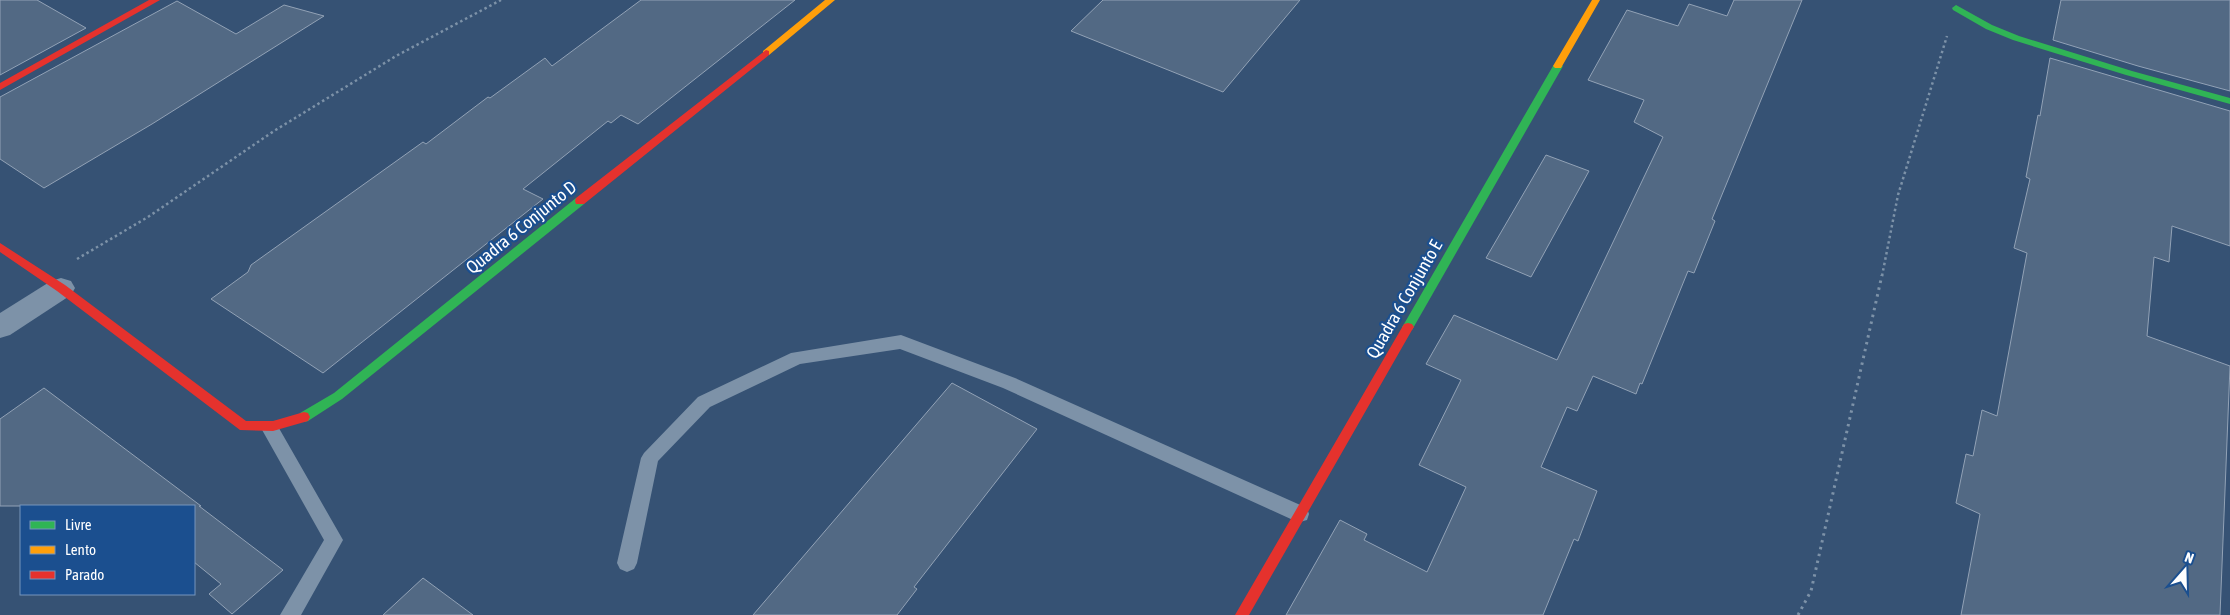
<svg xmlns="http://www.w3.org/2000/svg" width="2230" height="615" font-family="'Asap Condensed',sans-serif">
<style>
.building{fill:#526984;stroke:#92a2b6}
.lines{fill:none;stroke-linecap:round;stroke-linejoin:round}
.path-far1{stroke:#7d92a8;stroke-width:2.5;stroke-dasharray:2.5 3;stroke-linecap:butt}
.path{stroke:#7d92a8;stroke-width:3;stroke-dasharray:2.5 4.5;stroke-linecap:butt}
.lane{fill:#7d92a8;fill-rule:evenodd}
.street{fill:#7d92a8;fill-rule:evenodd}
.fast{fill:#30b455;fill-rule:evenodd}
.slow{fill:#ff9f0a;fill-rule:evenodd}
.jam{fill:#e5322d;fill-rule:evenodd}
.labels{text-anchor:middle;dominant-baseline:central;stroke-width:4.5;stroke-linejoin:round;paint-order:stroke}
.street-label{font-size:18px;fill:#fff;stroke:#1b4f8f}
</style>
<rect width="100%" height="100%" fill="#365274"/>
<path class="building" d="M 0,0 L 37,0 L 86,28 L 0,75 Z
M 641,0 L 795,0 L 638,124 L 621,115 L 611,123 L 608,121 L 523,189 L 543,199 L 323,373 L 211,299 L 248,272 L 251,265 L 423,142 L 426,144 L 488,97 L 490,98 L 545,58 L 552,66 Z
M 1103,0 L 1300,0 L 1223,92 L 1071,31 Z
M 1734,0 L 1802,0 L 1712,219 L 1715,221 L 1694,273 L 1688,271 L 1642,384 L 1640,383 L 1636,394 L 1593,376 L 1577,411 L 1567,407 L 1541,467 L 1597,491 L 1578,541 L 1574,539 L 1543,615 L 1286,615 L 1340,520 L 1367,534 L 1364,540 L 1427,572 L 1466,487 L 1419,465 L 1461,380 L 1426,364 L 1454,315 L 1557,360 L 1663,137 L 1634,122 L 1644,100 L 1588,80 L 1627,10 L 1678,26 L 1689,4 L 1727,16 Z
M 2061,0 L 2230,0 L 2230,91 L 2138,66 L 2053,40 Z
M 177,1 L 236,34 L 284,5 L 324,16 L 152,124 L 44,188 L 0,159 L 0,97 Z
M 2050,58 L 2230,111 L 2230,246 L 2172,226 L 2169,262 L 2154,257 L 2147,336 L 2230,366 L 2220,615 L 1961,615 L 1980,514 L 1956,503 L 1966,454 L 1973,456 L 1982,410 L 1997,416 L 2027,253 L 2014,248 L 2030,179 L 2026,177 L 2038,115 L 2040,116 Z
M 1546,155 L 1589,171 L 1531,277 L 1486,258 Z
M 952,383 L 1037,429 L 914,587 L 917,589 L 897,615 L 753,615 Z
M 44,388 L 201,506 L 199,506 L 283,570 L 232,614 L 209,594 L 221,584 L 194,562 L 194,506 L 0,506 L 0,419 Z
M 423,578 L 473,615 L 383,615 Z"/>
<g class="lines">
<path class="path-far1" d="M 77,259 L 148,217 L 274,131 L 396,56 L 501,0
M 1882,276 L 1898,195 L 1947,36"/>
<path class="path" d="M 1798,615 L 1811,591 L 1882,275"/>
<path class="lane" d="M 901,335 L 1015,378 L 1307,508 L 1309,514 L 1307,520 L 1300,522 L 1293,520 L 1003,388 L 900,349 L 800,364 L 710,407 L 658,461 L 637,563 L 634,569 L 627,572 L 620,569 L 617,563 L 641,458 L 644,453 L 698,397 L 791,353 Z
M 270,421 L 276,423 L 343,540 L 301,615 L 280,615 L 324,540 L 261,428 L 264,423 Z"/>
<path class="street" d="M 61,278 L 71,281 L 75,288 L 71,295 L 10,335 L 0,338 L 0,313 L 51,281 Z"/>
<path class="fast" d="M 1956,5 L 1992,25 L 2019,36 L 2132,71 L 2230,98 L 2230,104 L 2126,75 L 2013,40 L 1986,29 L 1953,10 L 1952,8 Z
M 1558,63 L 1563,66 L 1412,330 L 1404,330 L 1402,327 L 1404,324 L 1553,66 Z
M 580,197 L 585,201 L 584,204 L 342,399 L 308,421 L 304,422 L 300,421 L 298,417 L 300,413 L 334,393 L 576,198 Z"/>
<path class="slow" d="M 825,0 L 835,0 L 769,55 L 763,55 L 763,51 Z
M 1592,0 L 1600,0 L 1561,68 L 1555,68 L 1553,66 Z"/>
<path class="jam" d="M 149,0 L 160,0 L 0,90 L 0,83 Z
M 766,50 L 769,51 L 769,55 L 584,204 L 576,204 L 575,201 L 576,198 Z
M 0,243 L 65,285 L 246,421 L 273,421 L 304,412 L 308,413 L 310,417 L 308,421 L 273,431 L 240,430 L 57,291 L 0,252 Z
M 1408,323 L 1412,324 L 1414,327 L 1412,330 L 1249,615 L 1235,615 L 1404,324 Z"/>
</g>
<g class="labels">
<g class="street-label">
<text transform="translate(521 227) rotate(-39)">Quadra 6 Conjunto D</text>
<text transform="translate(1404 299) rotate(-60)">Quadra 6 Conjunto E</text>
</g>
</g>
<rect x="20" y="505" width="175" height="90" fill="#1b4f8f" stroke="#7695bc"/>
<rect x="30" y="521" width="25" height="8" fill="#30b455" stroke="#7695bc"/>
<text x="65" y="530" font-size="15" fill="#ffffff">Livre</text>
<rect x="30" y="546" width="25" height="8" fill="#ff9f0a" stroke="#7695bc"/>
<text x="65" y="555" font-size="15" fill="#ffffff">Lento</text>
<rect x="30" y="571" width="25" height="8" fill="#e5322d" stroke="#7695bc"/>
<text x="65" y="580" font-size="15" fill="#ffffff">Parado</text>
<g transform="translate(2185 570) rotate(20)" stroke="#1b4f8f" stroke-width="4" paint-order="stroke">
<path d="M0-4L9 19L0 12L-9 19Z" fill="#ffffff"/>
<text y="-8" font-size="14" font-weight="bold" text-anchor="middle" fill="#ffffff">N</text>
</g>
</svg>
